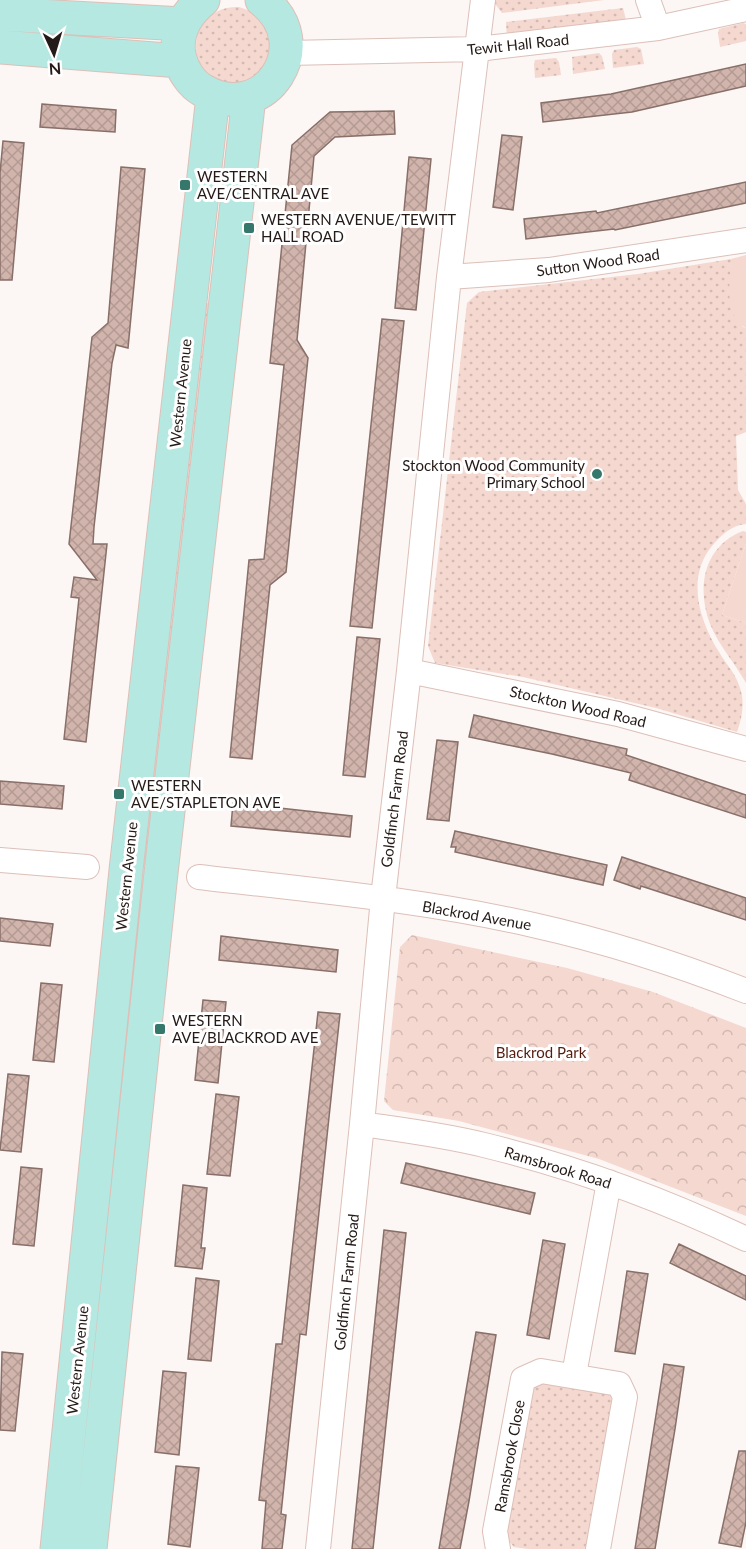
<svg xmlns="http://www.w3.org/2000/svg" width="746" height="1549" font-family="Lato,sans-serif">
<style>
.grass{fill:url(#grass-dots)}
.park{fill:url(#park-crowns)}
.garden{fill:#f5d8cf}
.building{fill:url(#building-cross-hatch);stroke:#886f68;stroke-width:1.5}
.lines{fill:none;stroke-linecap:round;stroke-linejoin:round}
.street-casing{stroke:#dcc0b8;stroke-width:26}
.secondary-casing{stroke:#dcc0b8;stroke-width:35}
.street{stroke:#fff;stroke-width:24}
.secondary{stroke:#b5e8e1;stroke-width:33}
.poi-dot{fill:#35786b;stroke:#fff;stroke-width:2}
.labels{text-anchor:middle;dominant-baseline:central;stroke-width:6;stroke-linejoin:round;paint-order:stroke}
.street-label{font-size:15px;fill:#241a17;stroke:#fff}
.poi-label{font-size:15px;fill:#241a17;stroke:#fff;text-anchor:start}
.park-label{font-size:15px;fill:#541d0f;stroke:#fff}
</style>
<defs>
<pattern id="grass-dots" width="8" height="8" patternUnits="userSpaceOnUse" patternTransform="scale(1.5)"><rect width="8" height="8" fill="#f5d8cf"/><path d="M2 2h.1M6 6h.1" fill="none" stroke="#d2b9b1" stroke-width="1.8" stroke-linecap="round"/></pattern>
<pattern id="park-crowns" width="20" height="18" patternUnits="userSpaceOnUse" patternTransform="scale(1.5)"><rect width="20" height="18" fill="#f5d8cf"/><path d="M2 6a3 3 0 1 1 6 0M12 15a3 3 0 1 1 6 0" fill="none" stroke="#d2b9b1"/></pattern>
<pattern id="building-cross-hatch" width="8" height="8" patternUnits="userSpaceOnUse" patternTransform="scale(1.5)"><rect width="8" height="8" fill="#d1b5ad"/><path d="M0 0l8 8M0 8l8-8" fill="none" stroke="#b39b94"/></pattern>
</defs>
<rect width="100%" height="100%" fill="#fcf6f4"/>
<path class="grass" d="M 492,0 L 604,0 L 502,13 Z
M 239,7 C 263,14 265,22 275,43 L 258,79 C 250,81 238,87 231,86 C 226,85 221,81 218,80 C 189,67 189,26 216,12 C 223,8 231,7 239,7 Z
M 623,8 L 627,24 L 507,39 L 506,22 Z
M 743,23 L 746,24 L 746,41 L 720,47 L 718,33 L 719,29 Z
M 637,47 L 641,49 L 644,64 L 613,68 L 612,54 L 614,50 Z
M 599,53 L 602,56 L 605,69 L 573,74 L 572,57 Z
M 556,58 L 559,62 L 561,75 L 535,78 L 534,64 L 535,60 Z
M 731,259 L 730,302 L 743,327 L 746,328 L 746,432 L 736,436 L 738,490 L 746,504 L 746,524 C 732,525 721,535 712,546 C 686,577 699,621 719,652 C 726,664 736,674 740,688 C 745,703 742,718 737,732 L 656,708 L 523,677 L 435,663 L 428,646 L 467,303 L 479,292 L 638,274 Z
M 200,303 L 213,304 L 152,866 L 140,864 Z
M 743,531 L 746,532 L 746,543 L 722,615 L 746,623 L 746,683 C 735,663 719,646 710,624 C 696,587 704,546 743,531 Z
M 547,1379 L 610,1392 L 613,1407 L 590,1549 L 528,1549 L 514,1547 L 506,1538 L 528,1394 L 534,1383 Z"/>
<path class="park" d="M 412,935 L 567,968 L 653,992 L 746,1028 L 746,1216 L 599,1159 L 459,1121 L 393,1110 L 384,1101 L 400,947 Z"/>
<path class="garden" d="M 746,255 L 746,328 C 723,315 730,281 731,259 Z
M 746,543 L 746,623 L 722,615 Z"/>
<path class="building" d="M 746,64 L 746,86 L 632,112 L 543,122 L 541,103 L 611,94 Z
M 42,104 L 116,110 L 115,132 L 40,127 Z
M 394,111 L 395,134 L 335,137 L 314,156 L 297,340 L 308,358 L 286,572 L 270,585 L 252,759 L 230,757 L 249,560 L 264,559 L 276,443 L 284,365 L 270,363 L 292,145 L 330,112 Z
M 502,135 L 522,137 L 513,210 L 493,207 Z
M 3,141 L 24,143 L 12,280 L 0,280 L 0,173 Z
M 409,157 L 431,159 L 416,310 L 395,308 Z
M 121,167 L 145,169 L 128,348 L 116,345 L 112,363 L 94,527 L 93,544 L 107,544 L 86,742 L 64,739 L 79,598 L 71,597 L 74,577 L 97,580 L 69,544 L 92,337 L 108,323 Z
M 746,182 L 746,203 L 615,230 L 614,229 L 526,239 L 524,219 L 596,211 L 597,213 Z
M 382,319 L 404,321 L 372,628 L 350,626 Z
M 357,637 L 380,639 L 365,777 L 343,775 Z
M 474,715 L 627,749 L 626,755 L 746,795 L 746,818 L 629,780 L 631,773 L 552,754 L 469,737 Z
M 437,740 L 458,742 L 449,821 L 427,819 Z
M 0,781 L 64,786 L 62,809 L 0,804 Z
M 233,803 L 352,816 L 350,837 L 231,826 Z
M 455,831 L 607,865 L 603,885 L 455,852 L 456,847 L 451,847 Z
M 622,857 L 746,898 L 746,920 L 641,886 L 640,889 L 614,880 Z
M 0,918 L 53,924 L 50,946 L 0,941 Z
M 221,936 L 338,950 L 336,972 L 219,960 Z
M 41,983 L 62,985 L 54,1062 L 33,1060 Z
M 203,1000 L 226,1002 L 218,1083 L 195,1080 Z
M 318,1012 L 340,1014 L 334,1070 L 306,1335 L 300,1334 L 291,1418 L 281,1514 L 286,1515 L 282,1549 L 262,1549 L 266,1501 L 259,1500 L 267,1427 L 276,1344 L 282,1344 Z
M 8,1074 L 29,1076 L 21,1152 L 0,1150 Z
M 216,1094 L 239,1097 L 230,1176 L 207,1174 Z
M 406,1163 L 535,1193 L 530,1214 L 401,1183 Z
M 21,1167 L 42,1169 L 34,1246 L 13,1244 Z
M 183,1185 L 207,1188 L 201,1248 L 205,1248 L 202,1269 L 175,1266 Z
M 384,1230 L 406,1233 L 404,1252 L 373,1549 L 352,1549 Z
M 543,1240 L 565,1244 L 549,1339 L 527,1335 Z
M 679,1244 L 746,1276 L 746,1300 L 670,1263 Z
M 627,1271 L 648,1274 L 635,1354 L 615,1351 Z
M 196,1278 L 219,1281 L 211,1361 L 188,1359 Z
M 476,1332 L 496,1335 L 469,1501 L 460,1549 L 439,1549 Z
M 2,1352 L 23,1354 L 15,1431 L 0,1430 Z
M 664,1364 L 684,1367 L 675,1429 L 655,1549 L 635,1549 Z
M 163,1371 L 186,1373 L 179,1455 L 155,1452 Z
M 739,1451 L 746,1451 L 746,1522 L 741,1547 L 719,1543 Z
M 176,1466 L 199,1468 L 190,1547 L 168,1544 Z"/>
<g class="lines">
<g class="street-casing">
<path id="street" d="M 648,0 L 658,28
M 287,53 L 478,49 L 658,28 L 746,9
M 449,277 L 549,270 L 746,240
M 409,671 L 618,714 L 746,749
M 0,860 L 87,867
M 199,877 C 311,890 423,900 533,925 C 605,941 677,964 746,991
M 362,1124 C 403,1130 444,1135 484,1145 C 574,1167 662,1199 746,1239
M 574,1375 L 609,1182
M 318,1549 L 362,1124 L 383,898 L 409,671 L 449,277 L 483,0
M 498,1549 L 495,1531 L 523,1379 L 541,1371 L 619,1384 L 625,1397 L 598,1549"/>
</g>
<g class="secondary-casing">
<path id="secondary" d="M 203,0 C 186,14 175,32 179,55 C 182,70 191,84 204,91 C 265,126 319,44 262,0
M 0,14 L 183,24
M 0,47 L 180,61
M 57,1549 L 126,870 L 213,96
M 90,1549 L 161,873 L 249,97"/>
</g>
<use href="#street" class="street"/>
<use href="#secondary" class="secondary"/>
</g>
<g class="poi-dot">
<rect x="179" y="179" width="12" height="12" rx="3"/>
<rect x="243" y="222" width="12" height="12" rx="3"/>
<circle cx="597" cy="474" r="6"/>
<rect x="113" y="788" width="12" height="12" rx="3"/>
<rect x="154" y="1023" width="12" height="12" rx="3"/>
</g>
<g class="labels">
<g class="street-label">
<text transform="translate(518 44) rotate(-6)">Tewit Hall Road</text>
<text transform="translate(598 262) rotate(-8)">Sutton Wood Road</text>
<text transform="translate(180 393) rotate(-84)">Western Avenue</text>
<text transform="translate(578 706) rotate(13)">Stockton Wood Road</text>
<text transform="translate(394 799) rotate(-83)">Goldfinch Farm Road</text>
<text transform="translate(126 876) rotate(-84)">Western Avenue</text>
<text transform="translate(477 915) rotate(10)">Blackrod Avenue</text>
<text transform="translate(558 1167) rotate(17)">Ramsbrook Road</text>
<text transform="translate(346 1282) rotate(-84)">Goldfinch Farm Road</text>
<text transform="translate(77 1360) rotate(-84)">Western Avenue</text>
<text transform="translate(509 1456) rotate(-80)">Ramsbrook Close</text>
</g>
<g class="poi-label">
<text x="197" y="176">WESTERN<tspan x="197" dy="17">AVE/CENTRAL AVE</tspan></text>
<text x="261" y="219">WESTERN AVENUE/TEWITT<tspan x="261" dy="17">HALL ROAD</tspan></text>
<text x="585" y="465" text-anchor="end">Stockton Wood Community<tspan x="585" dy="17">Primary School</tspan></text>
<text x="131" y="785">WESTERN<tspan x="131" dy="17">AVE/STAPLETON AVE</tspan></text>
<text x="172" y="1020">WESTERN<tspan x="172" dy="17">AVE/BLACKROD AVE</tspan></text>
</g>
<g class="park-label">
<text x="541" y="1052">Blackrod Park</text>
</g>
</g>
<g transform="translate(54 54) rotate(176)" stroke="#ffffff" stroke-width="4.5" paint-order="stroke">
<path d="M0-4.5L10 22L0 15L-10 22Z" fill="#241a17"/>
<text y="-9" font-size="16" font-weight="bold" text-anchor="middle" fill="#241a17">N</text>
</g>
</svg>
